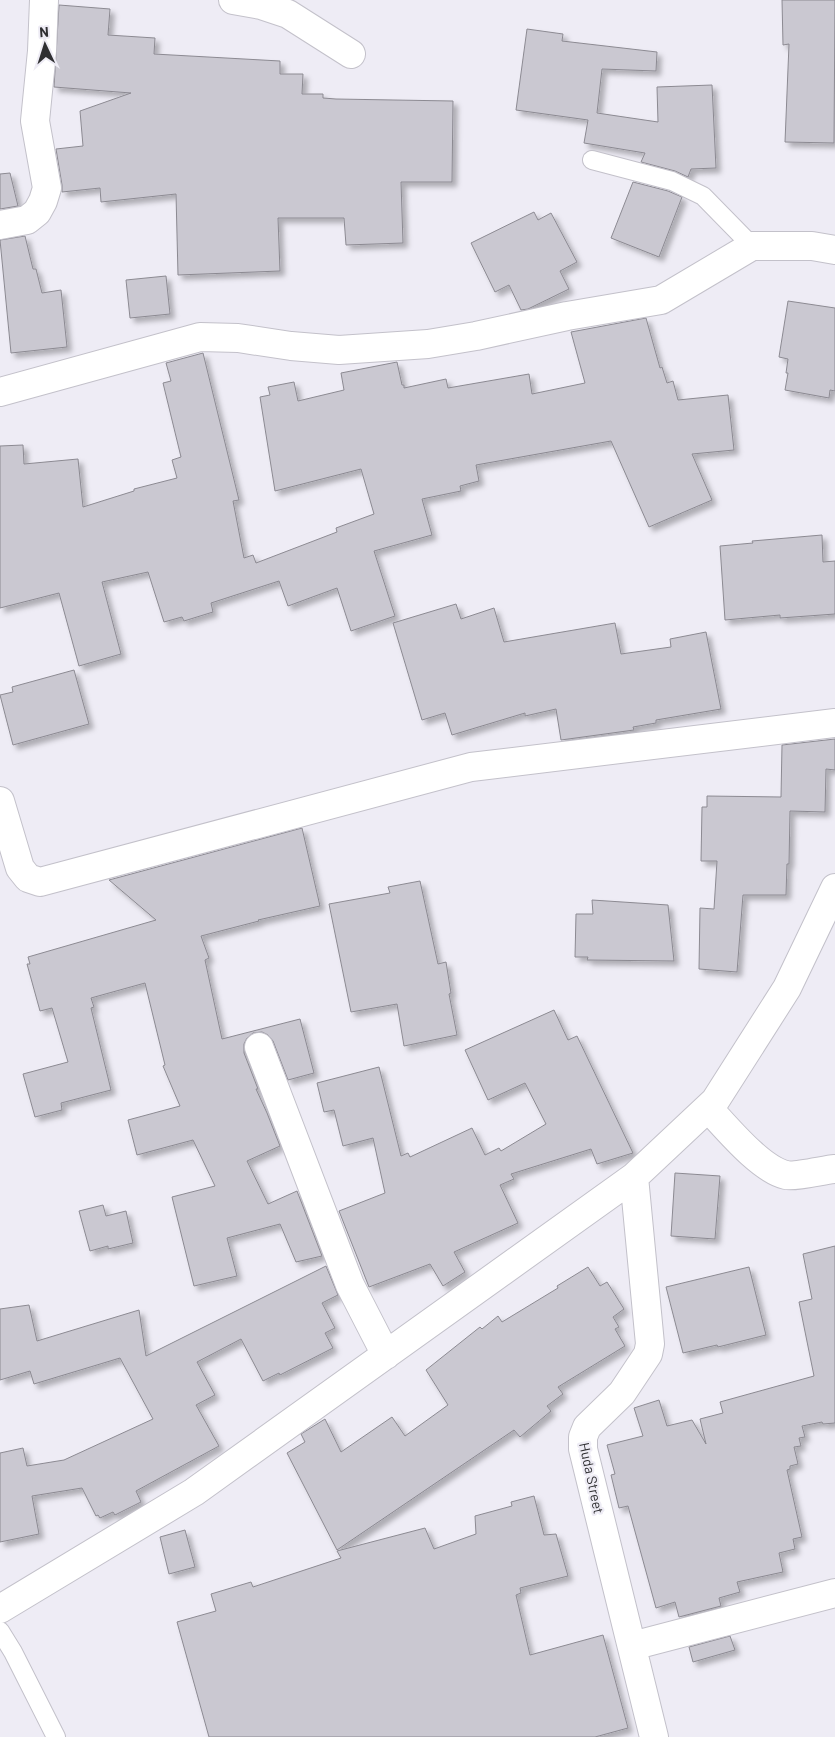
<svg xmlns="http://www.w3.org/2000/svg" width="835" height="1737" font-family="Barlow,sans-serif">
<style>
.building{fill:#cac8d1;stroke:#8c8a92;filter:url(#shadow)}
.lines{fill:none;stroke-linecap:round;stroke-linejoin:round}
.service-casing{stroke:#c3c1ca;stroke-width:20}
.minor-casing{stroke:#c3c1ca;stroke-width:30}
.service{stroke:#fff;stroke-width:18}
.minor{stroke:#fff;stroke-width:28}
.labels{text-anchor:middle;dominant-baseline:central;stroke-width:4.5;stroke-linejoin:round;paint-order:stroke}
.street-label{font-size:14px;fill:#2f2f32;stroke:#eeecf5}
</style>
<defs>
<filter id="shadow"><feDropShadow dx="4.5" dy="4.5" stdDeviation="2.5" flood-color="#0004"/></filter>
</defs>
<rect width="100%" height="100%" fill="#eeecf5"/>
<path class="building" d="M 782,0 L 835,0 L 834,143 L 785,142 L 789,44 L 783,45 Z
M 59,5 L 110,9 L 108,35 L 155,38 L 154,54 L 280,61 L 280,74 L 303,74 L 302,94 L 323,94 L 323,98 L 336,99 L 453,101 L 452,182 L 401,182 L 403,243 L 346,245 L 344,218 L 278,218 L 280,271 L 178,275 L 176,194 L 101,202 L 100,188 L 62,192 L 62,185 L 56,149 L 83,146 L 80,111 L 131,93 L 54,87 Z
M 527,29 L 563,34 L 562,41 L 657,52 L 656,71 L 602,69 L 597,113 L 658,122 L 657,87 L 712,85 L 716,168 L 691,169 L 688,177 L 675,171 L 641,162 L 645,153 L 584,143 L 588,120 L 516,110 Z
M 10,173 L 18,206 L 0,209 L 0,174 Z
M 633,182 L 668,191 L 682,197 L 659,257 L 611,238 Z
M 534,212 L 538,220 L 551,213 L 577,262 L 560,271 L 569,289 L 528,309 L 521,310 L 509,285 L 495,292 L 471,243 Z
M 25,236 L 33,269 L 36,269 L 42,293 L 61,290 L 67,347 L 11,353 L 0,240 Z
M 166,276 L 170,314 L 130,318 L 126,280 Z
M 788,301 L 835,308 L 835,391 L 830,390 L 829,398 L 785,390 L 788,373 L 786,373 L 788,359 L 779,357 Z
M 646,318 L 660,368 L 662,367 L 667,383 L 673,381 L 678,400 L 728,395 L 734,450 L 692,454 L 712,500 L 649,527 L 611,441 L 476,465 L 479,481 L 460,486 L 461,491 L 422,499 L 432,535 L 374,551 L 395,616 L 351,631 L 337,588 L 288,606 L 279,581 L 211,603 L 213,612 L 184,621 L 182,617 L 164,622 L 148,572 L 102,582 L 121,654 L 79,666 L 59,593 L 0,608 L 0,446 L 23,445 L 24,464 L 78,459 L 83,507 L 134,491 L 134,489 L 177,478 L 172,460 L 181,457 L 163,383 L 171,381 L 166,363 L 203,353 L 239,500 L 233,501 L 244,558 L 253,555 L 256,563 L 337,532 L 336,528 L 374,514 L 361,469 L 275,491 L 260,397 L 270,395 L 268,387 L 294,382 L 298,401 L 344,390 L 341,373 L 397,362 L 402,385 L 404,385 L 404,388 L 446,379 L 448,388 L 529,374 L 532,394 L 585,383 L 571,332 Z
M 822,535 L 823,562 L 835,561 L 835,614 L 780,618 L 780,615 L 725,620 L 720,546 L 753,543 L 752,541 Z
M 456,604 L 461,619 L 494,608 L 504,642 L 615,623 L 621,654 L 671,647 L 670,639 L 706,632 L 721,709 L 656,720 L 656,723 L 633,727 L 634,730 L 561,740 L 556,709 L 525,716 L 525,713 L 452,735 L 445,713 L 422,720 L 393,623 Z
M 74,670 L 89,724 L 13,745 L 0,695 L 13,692 L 12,687 Z
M 835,739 L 835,770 L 826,769 L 825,812 L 790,811 L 789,864 L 787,864 L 786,895 L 743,895 L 737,972 L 699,969 L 700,908 L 714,909 L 717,861 L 701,861 L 702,807 L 707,807 L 707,796 L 781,797 L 782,745 Z
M 302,828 L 320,906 L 258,920 L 259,921 L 201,936 L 209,958 L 205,960 L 222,1039 L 300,1019 L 314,1073 L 288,1080 L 273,1041 L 268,1035 L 262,1032 L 253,1033 L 247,1038 L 244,1044 L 244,1053 L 258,1089 L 256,1089 L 267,1113 L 280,1146 L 247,1161 L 268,1204 L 297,1191 L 322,1256 L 296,1262 L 280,1224 L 227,1238 L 237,1276 L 194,1286 L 172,1197 L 215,1186 L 193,1140 L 137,1155 L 128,1120 L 180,1106 L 163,1066 L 165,1065 L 145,983 L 91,998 L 94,1007 L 91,1008 L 111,1090 L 61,1103 L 62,1110 L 35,1117 L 23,1074 L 68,1062 L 52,1008 L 40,1011 L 27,964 L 30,964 L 28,957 L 156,920 L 109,880 Z
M 420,881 L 438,964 L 446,962 L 451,993 L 449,994 L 457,1035 L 404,1046 L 397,1004 L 351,1012 L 329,904 L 390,893 L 388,887 Z
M 592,900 L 668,905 L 674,961 L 587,960 L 588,957 L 575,957 L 576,914 L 593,914 Z
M 554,1010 L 568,1040 L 577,1036 L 633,1153 L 597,1164 L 591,1149 L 511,1174 L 514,1179 L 500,1185 L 518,1223 L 454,1252 L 465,1272 L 443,1286 L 430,1264 L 369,1287 L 339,1211 L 385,1193 L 373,1138 L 343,1146 L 334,1110 L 324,1112 L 317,1083 L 379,1067 L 401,1156 L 408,1153 L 410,1157 L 472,1128 L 485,1155 L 499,1148 L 501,1151 L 546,1124 L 525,1083 L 488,1100 L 465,1050 Z
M 675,1173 L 720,1176 L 715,1239 L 671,1236 Z
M 103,1205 L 106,1216 L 126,1211 L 133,1243 L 108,1249 L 108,1246 L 90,1251 L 79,1211 Z
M 835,1246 L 835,1423 L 823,1424 L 822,1422 L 802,1426 L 805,1437 L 799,1438 L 801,1446 L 794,1447 L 798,1464 L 790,1466 L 790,1469 L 787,1470 L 802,1537 L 793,1539 L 795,1549 L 779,1553 L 783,1572 L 737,1582 L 740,1592 L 719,1598 L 721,1606 L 679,1617 L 675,1602 L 656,1608 L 628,1506 L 619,1508 L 611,1475 L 615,1474 L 607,1445 L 643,1436 L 634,1408 L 659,1400 L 667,1426 L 692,1420 L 706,1444 L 700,1419 L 723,1413 L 720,1402 L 814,1376 L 799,1302 L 812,1299 L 803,1254 Z
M 326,1266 L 338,1295 L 322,1303 L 335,1328 L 325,1333 L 333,1348 L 280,1375 L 279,1373 L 263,1381 L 241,1339 L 197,1362 L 215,1395 L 196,1405 L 219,1446 L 136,1491 L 141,1502 L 115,1515 L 113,1512 L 100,1518 L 98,1515 L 96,1516 L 82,1488 L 32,1496 L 39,1534 L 0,1542 L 0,1453 L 23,1448 L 27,1466 L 64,1460 L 153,1419 L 120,1358 L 34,1384 L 30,1371 L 0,1380 L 0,1309 L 29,1305 L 37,1341 L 139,1310 L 146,1356 Z
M 588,1267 L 600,1286 L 607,1282 L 624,1309 L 613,1317 L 619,1327 L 615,1329 L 625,1346 L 558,1387 L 563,1394 L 547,1406 L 551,1411 L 520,1437 L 514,1430 L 337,1550 L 287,1453 L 305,1442 L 301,1434 L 325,1419 L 341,1452 L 392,1417 L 405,1436 L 448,1405 L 426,1370 L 480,1327 L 482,1329 L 498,1316 L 502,1322 L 558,1288 L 557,1286 Z
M 749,1267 L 766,1335 L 718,1347 L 717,1345 L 683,1353 L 666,1287 Z
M 534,1496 L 544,1535 L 556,1534 L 568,1576 L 520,1588 L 521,1593 L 516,1595 L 530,1655 L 603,1635 L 628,1728 L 595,1737 L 209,1737 L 177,1622 L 216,1611 L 211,1594 L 251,1582 L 253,1587 L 341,1558 L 337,1551 L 425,1528 L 434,1549 L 476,1534 L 475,1516 L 512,1506 L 511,1502 Z
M 185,1530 L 195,1567 L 169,1574 L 160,1537 Z
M 730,1636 L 735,1650 L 693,1662 L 689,1647 Z"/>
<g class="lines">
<g class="service-casing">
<path id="service" d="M 592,160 L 672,181 L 703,196 L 752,246
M 0,1631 L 13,1652 L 56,1737"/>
</g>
<g class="minor-casing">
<path id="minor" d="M 233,0 L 261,5 L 288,14 L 351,54
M 0,225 L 27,220 L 37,212 L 43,201 L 47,188 L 35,121 L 42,51 L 44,0
M 0,392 L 200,337 L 238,338 L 291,346 L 339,350 L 428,344 L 476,336 L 567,316 L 661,300 L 752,246 L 812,246 L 835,250
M 0,801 L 20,868 L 28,878 L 40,882 L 471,767 L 835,723
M 259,1047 L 350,1285 L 386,1355
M 708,1108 C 726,1127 760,1169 786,1175 C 795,1177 824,1170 835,1169
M 634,1177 L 650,1344 L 648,1354 L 622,1393 L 587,1427 L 583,1437 L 583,1449 L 654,1737
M 0,1609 L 194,1492 L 634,1177 L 715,1101 L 787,988 L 835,888
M 632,1646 L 835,1593"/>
</g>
<use href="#service" class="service"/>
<use href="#minor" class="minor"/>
</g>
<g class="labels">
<g class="street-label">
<text transform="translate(592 1478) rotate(78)">Huda Street</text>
</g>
</g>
<g transform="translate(45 45) rotate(356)" stroke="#eeecf5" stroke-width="4" paint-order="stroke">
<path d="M0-4L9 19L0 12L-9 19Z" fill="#2f2f32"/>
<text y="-8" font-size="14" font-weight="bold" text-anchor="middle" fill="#2f2f32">N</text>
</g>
</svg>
